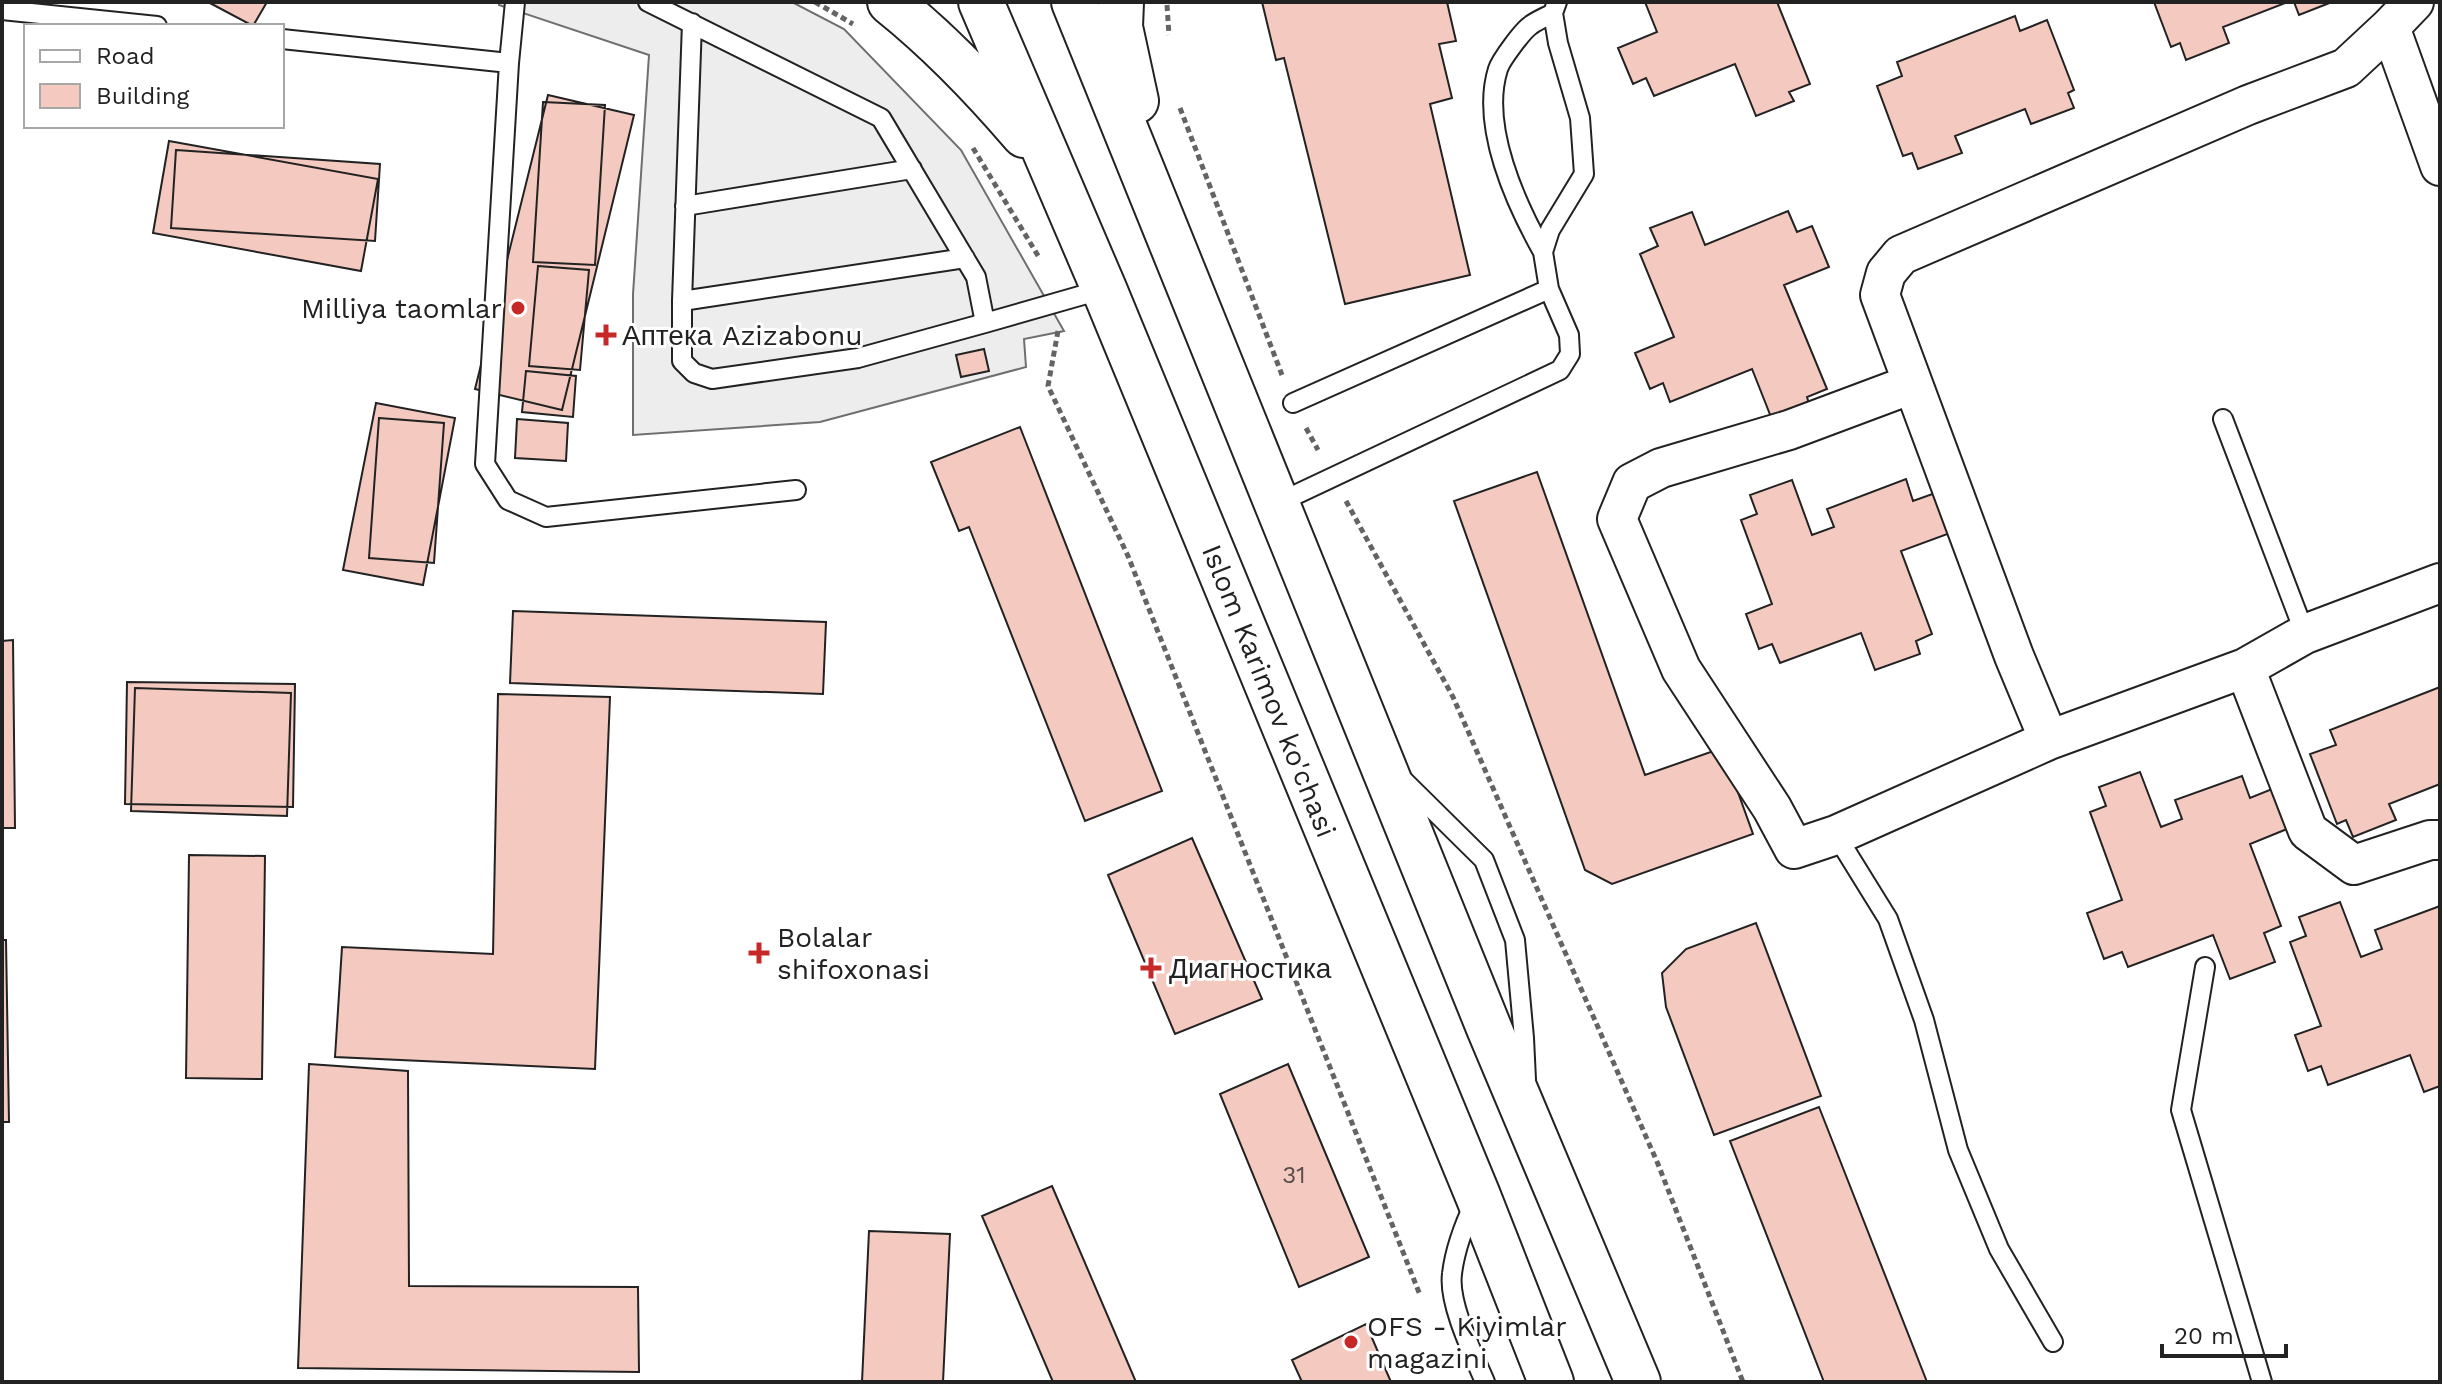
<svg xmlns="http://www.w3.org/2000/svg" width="2442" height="1384" font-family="'Work Sans',sans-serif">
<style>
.parking{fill:#ededed;stroke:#6f6f6f;stroke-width:2}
.building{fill:#f3c9c0;stroke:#222;stroke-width:2}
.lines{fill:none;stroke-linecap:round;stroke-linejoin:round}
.service-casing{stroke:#222;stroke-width:22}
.minor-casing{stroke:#222;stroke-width:42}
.primary-casing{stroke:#222;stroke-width:48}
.path{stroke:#646464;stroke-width:5;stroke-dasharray:6 4;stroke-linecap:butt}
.service{stroke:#fff;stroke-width:18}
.minor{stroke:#fff;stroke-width:38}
.primary{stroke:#fff;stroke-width:44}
.poi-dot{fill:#c62828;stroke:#fff;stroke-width:3}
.labels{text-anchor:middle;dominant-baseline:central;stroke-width:6;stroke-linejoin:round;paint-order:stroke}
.number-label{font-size:24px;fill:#564c4a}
.poi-label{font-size:28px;fill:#222;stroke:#fff;text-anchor:start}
.street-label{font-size:28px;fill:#222;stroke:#fff}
</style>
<rect width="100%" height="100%" fill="#fff"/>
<path class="parking" d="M 499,2 L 792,2 L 844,29 L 961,150 L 1064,331 L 1024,339 L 1026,367 L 820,422 L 633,435 L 633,294 L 649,55 L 499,5 Z"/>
<path class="building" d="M 208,2 L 267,2 L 253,26 Z
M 1262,2 L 1447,2 L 1456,41 L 1439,44 L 1452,98 L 1430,104 L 1470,275 L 1345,304 L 1284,58 L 1276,60 Z
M 1645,2 L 1777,2 L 1810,84 L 1789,92 L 1794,101 L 1756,116 L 1735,64 L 1654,96 L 1646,78 L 1633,84 L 1618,48 L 1657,32 Z
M 2154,2 L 2288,2 L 2223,27 L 2229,43 L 2186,60 L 2180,43 L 2171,47 Z
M 2294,2 L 2332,2 L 2299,15 Z
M 2015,16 L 2020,31 L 2047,20 L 2074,90 L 2068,93 L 2074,108 L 2031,124 L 2025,109 L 1955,136 L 1962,153 L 1918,169 L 1912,153 L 1903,156 L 1877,86 L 1902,76 L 1897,62 Z
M 548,95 L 634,115 L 562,410 L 475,389 Z
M 543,102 L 605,105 L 595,265 L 533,262 Z
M 169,141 L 378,179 L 361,271 L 153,233 Z
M 176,150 L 380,164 L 375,241 L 171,228 Z
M 1788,211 L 1797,232 L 1812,226 L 1829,267 L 1784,285 L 1827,389 L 1807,397 L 1810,407 L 1773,422 L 1752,369 L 1670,402 L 1663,383 L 1650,389 L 1635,353 L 1674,337 L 1640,254 L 1658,246 L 1650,228 L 1692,212 L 1705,245 Z
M 538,266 L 589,270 L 580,370 L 529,366 Z
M 984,349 L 989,371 L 961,377 L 956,355 Z
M 526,371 L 576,376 L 573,417 L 522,412 Z
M 376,403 L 455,418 L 423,585 L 343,570 Z
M 379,418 L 444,423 L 434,563 L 369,558 Z
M 517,419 L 568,423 L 566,461 L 515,458 Z
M 1020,427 L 1162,791 L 1085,821 L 969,527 L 959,531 L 931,462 Z
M 1537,472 L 1645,775 L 1722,748 L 1753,834 L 1612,884 L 1585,870 L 1454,501 Z
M 1906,479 L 1913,501 L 1938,492 L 1953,532 L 1901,551 L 1932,634 L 1916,641 L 1920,654 L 1875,670 L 1861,633 L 1780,663 L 1772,644 L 1759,649 L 1746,614 L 1772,604 L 1741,520 L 1757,514 L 1750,495 L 1792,480 L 1812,535 L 1834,527 L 1827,509 Z
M 513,611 L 826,622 L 823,694 L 510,683 Z
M 13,640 L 15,828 L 2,828 L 2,641 Z
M 127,682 L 295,684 L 293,807 L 125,804 Z
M 2440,687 L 2440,784 L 2389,804 L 2396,820 L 2353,837 L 2346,820 L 2337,824 L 2310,754 L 2336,745 L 2330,730 Z
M 135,688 L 291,693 L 287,816 L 131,811 Z
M 498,694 L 610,697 L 595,1069 L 335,1057 L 342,947 L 493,954 Z
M 2140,772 L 2161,827 L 2182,819 L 2175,800 L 2242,776 L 2250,798 L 2272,789 L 2287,829 L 2250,844 L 2281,926 L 2264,933 L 2275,962 L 2230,979 L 2213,935 L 2128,967 L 2122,952 L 2104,959 L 2087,913 L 2122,900 L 2090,812 L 2106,806 L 2099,787 Z
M 1192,838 L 1262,999 L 1175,1034 L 1108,875 Z
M 189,855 L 265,856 L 262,1079 L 186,1078 Z
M 2340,902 L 2361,957 L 2382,949 L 2375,930 L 2440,906 L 2440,1086 L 2424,1092 L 2410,1055 L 2328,1085 L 2321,1066 L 2308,1071 L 2295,1035 L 2321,1026 L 2290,942 L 2306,936 L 2299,917 Z
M 1756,923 L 1821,1096 L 1714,1135 L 1666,1007 L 1662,973 L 1686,949 Z
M 2,940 L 6,940 L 9,1122 L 2,1122 Z
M 309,1064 L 408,1071 L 409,1286 L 638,1287 L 639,1372 L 298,1368 Z
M 1288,1064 L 1369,1257 L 1299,1287 L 1220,1094 Z
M 1819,1107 L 1927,1382 L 1824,1382 L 1730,1141 Z
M 1052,1186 L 1136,1382 L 1053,1382 L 982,1216 Z
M 869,1231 L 950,1234 L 943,1382 L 862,1382 Z
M 1366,1324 L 1391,1382 L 1302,1382 L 1292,1360 Z"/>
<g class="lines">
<g class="service-casing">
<path id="service" d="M 648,2 L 881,118 L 976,277 L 985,323 L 1104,289
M 2,10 L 157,26
M 692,23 L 682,301 L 682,361 L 694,373 L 712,379 L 858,358 L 985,323
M 282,39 L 509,63 L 515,2
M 509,63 L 485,464 L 508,500 L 546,517 L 796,490
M 685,206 L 912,169
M 1543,252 C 1516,204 1480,126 1498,69 C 1501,60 1523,30 1531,25 C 1538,20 1546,17 1553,13
M 682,301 L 965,258
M 1293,403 L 1549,289
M 2223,419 L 2305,634
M 1276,504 L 1560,370 L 1570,354 L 1569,335 L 1549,289 L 1543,252 L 1550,230 L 1584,174 L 1580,118 L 1558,43 L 1553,13 L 1557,2
M 1402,779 L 1484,860 L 1515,940 L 1524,1038 L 1526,1080
M 1836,835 L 1888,919 L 1924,1020 L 1958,1150 L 1999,1249 L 2053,1342
M 2205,967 L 2181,1110 L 2262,1382
M 1475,1202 C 1464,1225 1455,1248 1452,1274 C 1448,1303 1473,1354 1485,1382"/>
</g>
<g class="minor-casing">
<path id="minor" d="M 2414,2 L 2390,27 L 2346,68 L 2248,105 L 1901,255 L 1886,273 L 1880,295 L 2014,656 L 2049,740 L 2245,668 L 2305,634 L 2440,583
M 2390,27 L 2440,166
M 1912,384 L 1789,430 L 1661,468 L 1632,483 L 1617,519 L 1681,669 L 1772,808 L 1794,849 L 1836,835 L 2049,740
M 2245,668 L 2308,831 L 2354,865 L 2430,840 L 2440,840"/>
</g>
<g class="primary-casing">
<path id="primary" d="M 890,2 C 940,42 983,87 1024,135
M 981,2 L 1104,289 L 1478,1196 L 1551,1382
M 1074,2 L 1489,1028 L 1638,1382
M 1121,2 L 1120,27 L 1136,101"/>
</g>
<path class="path" d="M 815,2 L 853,24
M 1167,5 L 1169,35
M 1180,108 L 1282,375
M 973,148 L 1040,259
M 1058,331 L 1048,386 L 1128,556 L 1420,1295
M 1306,428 L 1318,450
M 1346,501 L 1453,697 L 1658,1164 L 1743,1382"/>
<use href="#service" class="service"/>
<use href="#minor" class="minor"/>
<use href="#primary" class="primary"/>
</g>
<g class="poi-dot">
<circle cx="518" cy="308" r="8"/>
<path d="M602 323h8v8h8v8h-8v8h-8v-8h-8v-8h8z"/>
<path d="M755 941h8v8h8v8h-8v8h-8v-8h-8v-8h8z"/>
<path d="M1147 956h8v8h8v8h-8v8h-8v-8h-8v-8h8z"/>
<circle cx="1351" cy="1342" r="8"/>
</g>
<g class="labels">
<g class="number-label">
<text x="1294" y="1175">31</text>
</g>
<g class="poi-label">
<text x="502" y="308" text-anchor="end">Milliya taomlar</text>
<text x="622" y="335">Аптека Azizabonu</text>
<text x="777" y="937">Bolalar<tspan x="777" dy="32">shifoxonasi</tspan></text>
<text x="1169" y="968">Диагностика</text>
<text x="1367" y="1326">OFS - Kiyimlar<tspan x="1367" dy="32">magazini</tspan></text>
</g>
<g class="street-label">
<text transform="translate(1269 691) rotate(68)">Islom Karimov ko'chasi</text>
</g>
</g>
<rect width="2442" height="1384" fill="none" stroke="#222222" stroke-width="8"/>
<rect x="24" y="24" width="260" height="104" fill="#ffffff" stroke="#a7a7a7" stroke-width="2"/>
<rect x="40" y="50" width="40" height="12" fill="#ffffff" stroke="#a7a7a7" stroke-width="2"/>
<text x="96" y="64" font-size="24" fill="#222222">Road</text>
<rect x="40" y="84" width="40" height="24" fill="#f3c9c0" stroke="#a7a7a7" stroke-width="2"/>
<text x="96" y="104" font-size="24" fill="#222222">Building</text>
<path d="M2162 1344v12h124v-12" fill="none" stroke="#222222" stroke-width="4"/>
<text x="2174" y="1344" font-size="24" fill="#222222" stroke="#ffffff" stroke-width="6" paint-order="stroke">20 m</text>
</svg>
